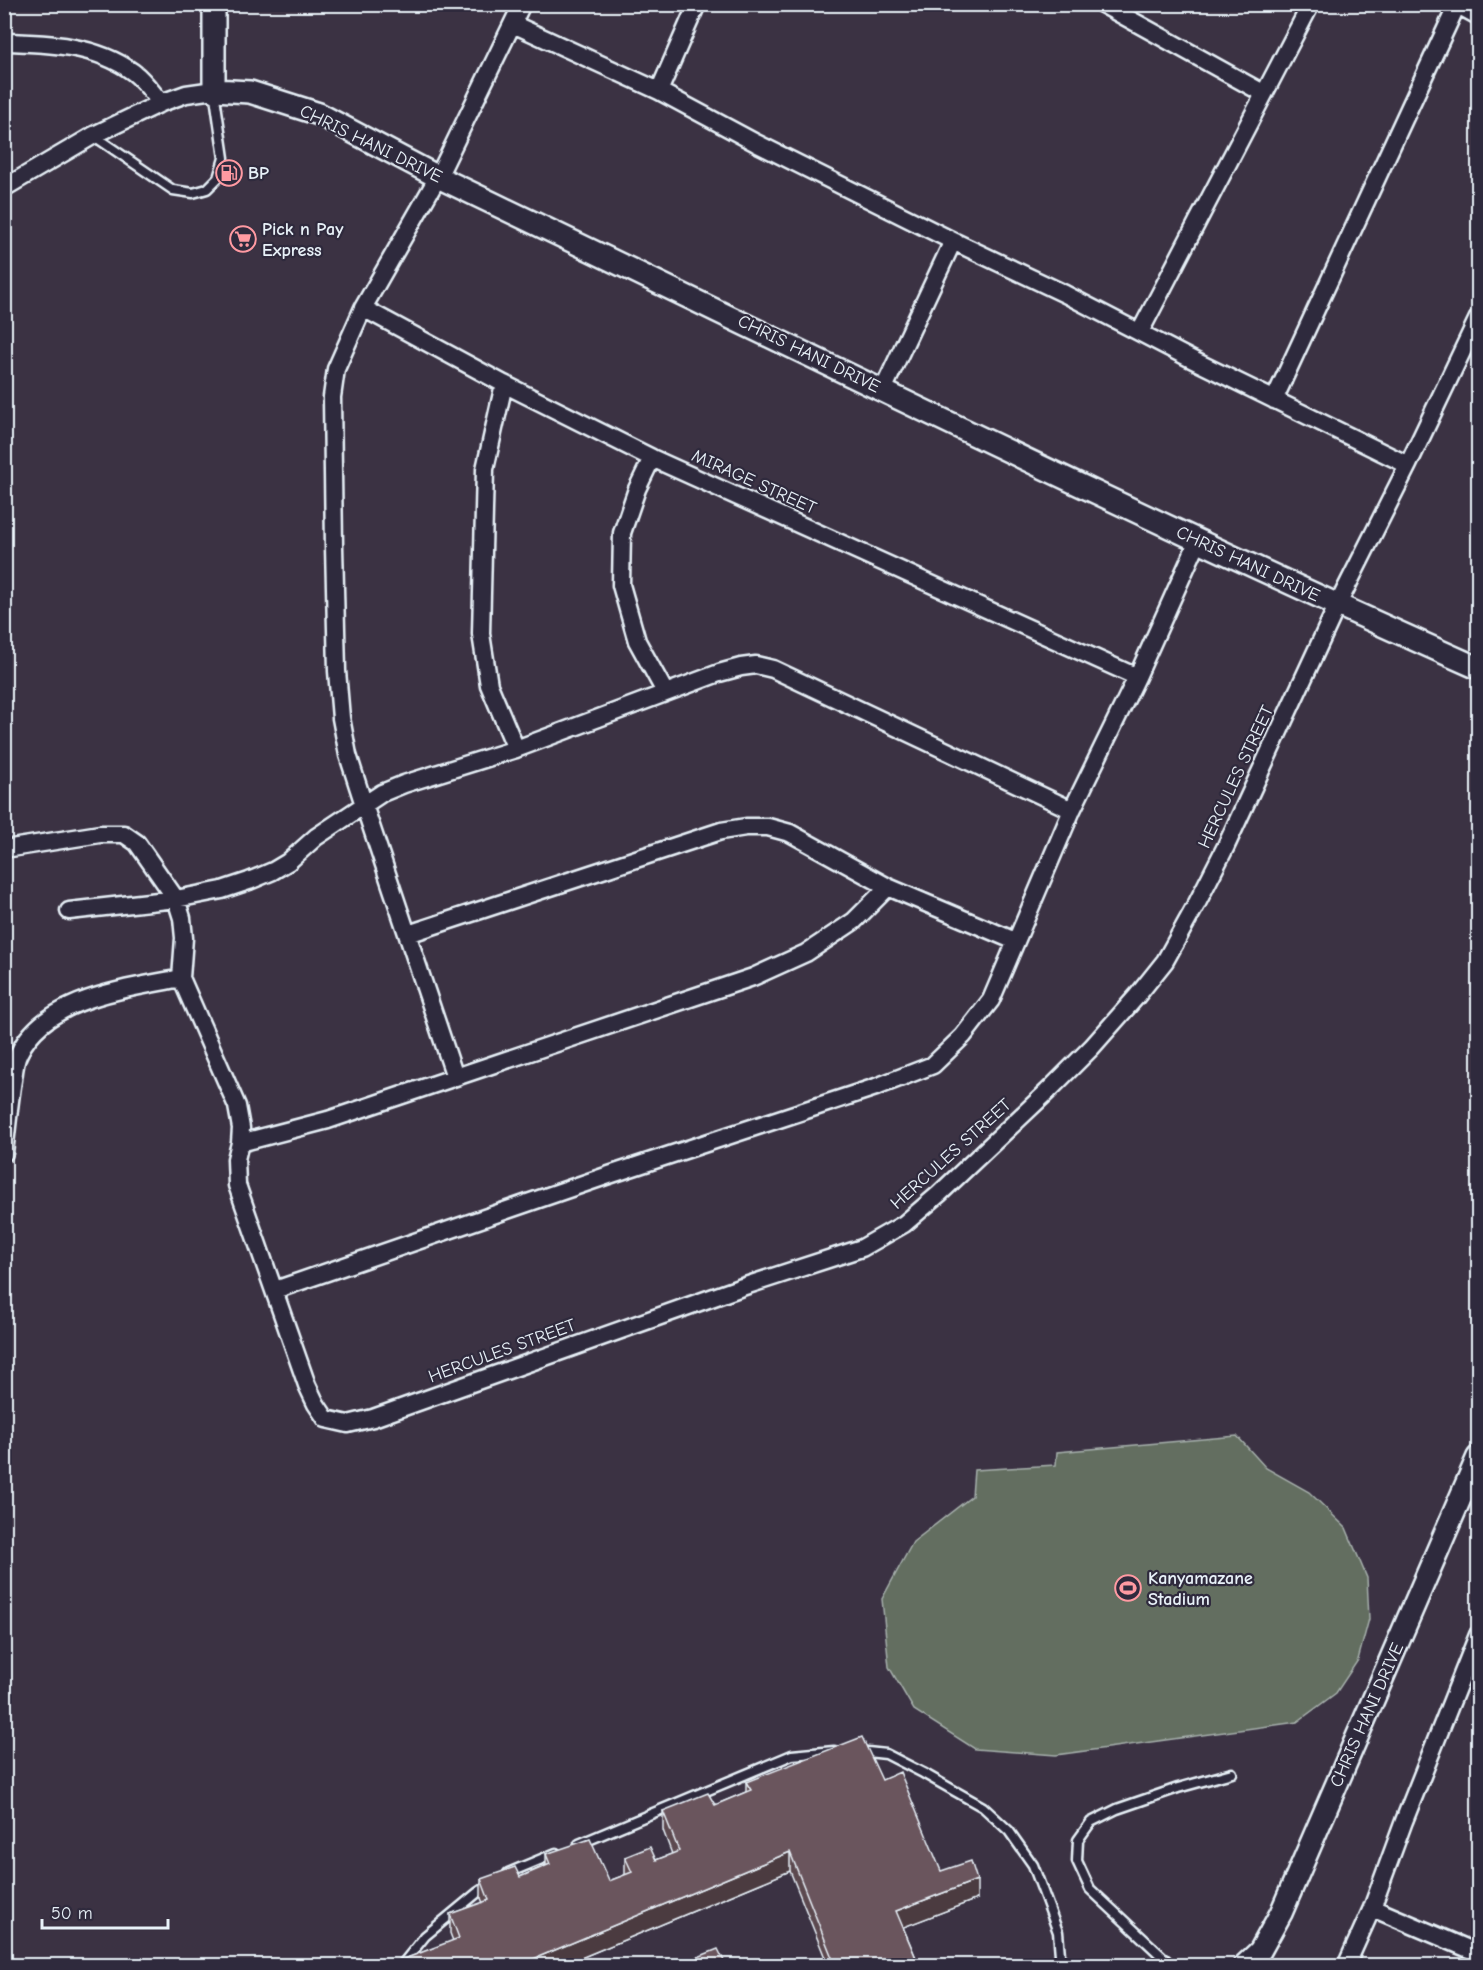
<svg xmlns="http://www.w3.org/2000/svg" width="1483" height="1970" font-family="'Comic Neue',sans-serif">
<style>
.green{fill:#646e61;stroke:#a6b0ac;stroke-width:1.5}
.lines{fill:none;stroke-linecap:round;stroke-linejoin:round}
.service-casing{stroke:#e8f1f8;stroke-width:13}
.minor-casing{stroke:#e8f1f8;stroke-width:21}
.tertiary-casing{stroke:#e8f1f8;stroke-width:26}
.service{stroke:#2f2a3d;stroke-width:8}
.minor{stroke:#2f2a3d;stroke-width:16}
.tertiary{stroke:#2f2a3d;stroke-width:21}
.wall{fill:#5c4850;stroke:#e8f1f8;stroke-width:1.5}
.shaded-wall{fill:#4b3b41;stroke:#e8f1f8;stroke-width:1.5}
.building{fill:#6b545d;stroke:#e8f1f8;stroke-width:1.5}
.labels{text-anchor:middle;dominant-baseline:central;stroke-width:4.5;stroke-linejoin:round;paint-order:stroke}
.street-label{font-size:18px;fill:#e8f1f8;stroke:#2f2a3d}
.poi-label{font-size:18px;font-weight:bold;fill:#e8f1f8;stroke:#2f2a3d;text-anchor:start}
</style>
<rect width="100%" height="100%" fill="#3b3243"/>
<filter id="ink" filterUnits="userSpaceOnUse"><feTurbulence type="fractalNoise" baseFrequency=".0167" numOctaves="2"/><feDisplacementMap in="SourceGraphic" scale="12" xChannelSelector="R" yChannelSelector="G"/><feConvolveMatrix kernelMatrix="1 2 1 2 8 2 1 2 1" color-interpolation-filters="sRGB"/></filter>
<g filter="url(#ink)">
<path class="green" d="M 1237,1436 L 1266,1468 L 1309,1492 L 1346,1528 L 1367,1578 L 1369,1619 L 1358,1660 L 1336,1693 L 1297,1722 L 1056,1755 L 975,1749 L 914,1710 L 889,1667 L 882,1599 L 913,1542 L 972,1496 L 974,1470 L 1056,1465 L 1057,1452 Z"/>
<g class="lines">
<g class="service-casing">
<path id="service" d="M 94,136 L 173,190 L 193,193 L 207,189 L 218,178 L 224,158 L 214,90
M 858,1751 L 886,1754 L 923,1773 L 983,1807 L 1009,1831 L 1033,1865 L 1058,1932 L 1061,1966
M 579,1844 L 792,1755 L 834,1751
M 508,1873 L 556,1853
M 401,1966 L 425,1936 L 477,1893 L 489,1885
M 1168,1966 L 1167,1961 L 1090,1889 L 1077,1861 L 1078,1840 L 1091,1822 L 1117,1809 L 1178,1788 L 1232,1773"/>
</g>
<g class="minor-casing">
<path id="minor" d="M 1102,4 L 1263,93
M 1456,4 L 1478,16
M 513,24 L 659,91 L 756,143 L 953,241 L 1065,294 L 1191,359 L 1408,465
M 4,42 C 48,43 96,45 133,72 C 144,80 152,92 161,103
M 659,91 L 697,4
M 4,188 L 94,135 L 161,103 L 186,94 L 214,90
M 363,308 L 504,384 L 652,458 L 1137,677
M 1140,332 L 1311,4
M 504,384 L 485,469 L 481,634 L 489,685 L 516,749
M 883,390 L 953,241
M 1274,400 L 1457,5
M 652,458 L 637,489 L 622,533 L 621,585 L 637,641 L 665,692
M 11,848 L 100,834 L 124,834 L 137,843 L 176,899 L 182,918 L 184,938 L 181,978 L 237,1106 L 241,1128 L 240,1143 L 236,1159 L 237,1185 L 307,1385 L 316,1404 L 326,1419 L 348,1424 L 373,1418 L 742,1287 L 862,1248 L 904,1224 L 939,1194 L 1047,1092 L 1092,1047 L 1137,996 L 1165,961 L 1196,905 L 1226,846 L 1337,606 L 1408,465 L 1478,318
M 69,911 L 176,899 L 222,890 L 249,881 L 273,871 L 288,862 L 316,837 L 382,793 L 404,784 L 516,749 L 719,673 L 741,667 L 756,665 L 773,669 L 1072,810
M 408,934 L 721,831 L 746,827 L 768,827 L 790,833 L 888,887 L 1015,941
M 455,1077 L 364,805 L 348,755 L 341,718 L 337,671 L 334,546 L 332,397 L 336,369 L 363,308 L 438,177 L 522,4
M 240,1143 L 328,1120 L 753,977 L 806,953 L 854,921 L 888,887
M 4,1153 C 7,1129 9,1104 13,1080 C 14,1071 15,1060 19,1053 C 45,997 128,989 181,978
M 275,1290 L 606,1176 L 876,1087 L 933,1065 L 963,1036 L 991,1000 L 1072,810 L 1137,677 L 1198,541
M 1372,1908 L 1478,1953
M 1346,1966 L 1372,1908 L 1404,1821 L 1478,1635"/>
</g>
<g class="tertiary-casing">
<path id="tertiary" d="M 214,4 L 214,90 L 250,92 L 319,114 L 438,177 C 784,342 1128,513 1478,668
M 1244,1966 L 1260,1951 L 1281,1913 L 1478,1457"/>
</g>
<use href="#service" class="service"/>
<use href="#minor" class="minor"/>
<use href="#tertiary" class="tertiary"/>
</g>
<path class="wall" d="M 882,1780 L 941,1871 L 977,1899 L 903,1927 L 919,1965 L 828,1965 L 790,1871 L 564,1965 L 399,1965 L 399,1961 L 453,1941 L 450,1933 L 450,1914 L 483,1903 L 481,1898 L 481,1879 L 520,1877 L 546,1865 L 546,1854 L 609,1881 L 625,1875 L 625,1857 L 656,1860 L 672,1854 L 663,1830 L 663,1811 L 715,1805 L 746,1792 L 746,1782 Z"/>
<path class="shaded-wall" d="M 790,1852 L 790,1871 L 564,1965 L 519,1965 Z
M 977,1880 L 977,1899 L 896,1930 L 896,1911 Z"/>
<path class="building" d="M 862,1737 L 882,1780 L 900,1772 L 941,1871 L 971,1861 L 977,1880 L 896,1911 L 919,1965 L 835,1965 L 790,1852 L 519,1965 L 401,1965 L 399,1961 L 459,1938 L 450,1914 L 489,1900 L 481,1879 L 515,1867 L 520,1877 L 550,1864 L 546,1854 L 590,1839 L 609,1881 L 632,1872 L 625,1857 L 650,1847 L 656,1860 L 679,1851 L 663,1811 L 708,1793 L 715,1805 L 751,1790 L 746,1782 Z
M 718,1949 L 726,1965 L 678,1965 Z"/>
</g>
<defs>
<g id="fuel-ring" transform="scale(1.35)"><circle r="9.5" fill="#2f2a3d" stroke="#ff9aa2" stroke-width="1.5"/><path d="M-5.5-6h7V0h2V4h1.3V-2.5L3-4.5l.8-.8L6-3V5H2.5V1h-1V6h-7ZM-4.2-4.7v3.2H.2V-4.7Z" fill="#ff9aa2"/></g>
<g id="supermarket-ring" transform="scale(1.35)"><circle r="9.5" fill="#2f2a3d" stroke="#ff9aa2" stroke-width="1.5"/><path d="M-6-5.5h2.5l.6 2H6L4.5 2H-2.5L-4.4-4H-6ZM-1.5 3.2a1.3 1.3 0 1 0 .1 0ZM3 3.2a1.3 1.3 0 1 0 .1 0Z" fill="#ff9aa2"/></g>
<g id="stadium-ring" transform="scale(1.35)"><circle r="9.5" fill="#2f2a3d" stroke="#ff9aa2" stroke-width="1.5"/><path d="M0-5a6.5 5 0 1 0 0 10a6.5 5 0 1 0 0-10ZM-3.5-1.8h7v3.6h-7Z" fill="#ff9aa2"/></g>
</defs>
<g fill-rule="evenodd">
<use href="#fuel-ring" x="229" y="173"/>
<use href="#supermarket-ring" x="243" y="239"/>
<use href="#stadium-ring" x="1128" y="1588"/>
</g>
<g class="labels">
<g class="street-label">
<text transform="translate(371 144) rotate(26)">CHRIS HANI DRIVE</text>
<text transform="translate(809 354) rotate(26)">CHRIS HANI DRIVE</text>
<text transform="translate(754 482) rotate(24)">MIRAGE STREET</text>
<text transform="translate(1248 564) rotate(25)">CHRIS HANI DRIVE</text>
<text transform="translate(1236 777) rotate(-65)">HERCULES STREET</text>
<text transform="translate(951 1154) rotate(-42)">HERCULES STREET</text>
<text transform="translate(502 1351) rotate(-20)">HERCULES STREET</text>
<text transform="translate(1367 1715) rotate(-66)">CHRIS HANI DRIVE</text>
</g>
<g class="poi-label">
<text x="248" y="173">BP</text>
<text x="262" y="229">Pick n Pay<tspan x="262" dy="21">Express</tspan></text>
<text x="1148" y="1578">Kanyamazane<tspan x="1148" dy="21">Stadium</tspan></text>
</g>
</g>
<rect width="1483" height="1970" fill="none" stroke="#2f2a3d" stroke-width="24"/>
<rect x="12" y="12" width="1459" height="1946" fill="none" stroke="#e8f1f8" stroke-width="2" filter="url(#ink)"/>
<path d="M42 1919v9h126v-9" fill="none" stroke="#e8f1f8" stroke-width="3"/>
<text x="51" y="1919" font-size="18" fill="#e8f1f8" stroke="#2f2a3d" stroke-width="4.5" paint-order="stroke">50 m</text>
</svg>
